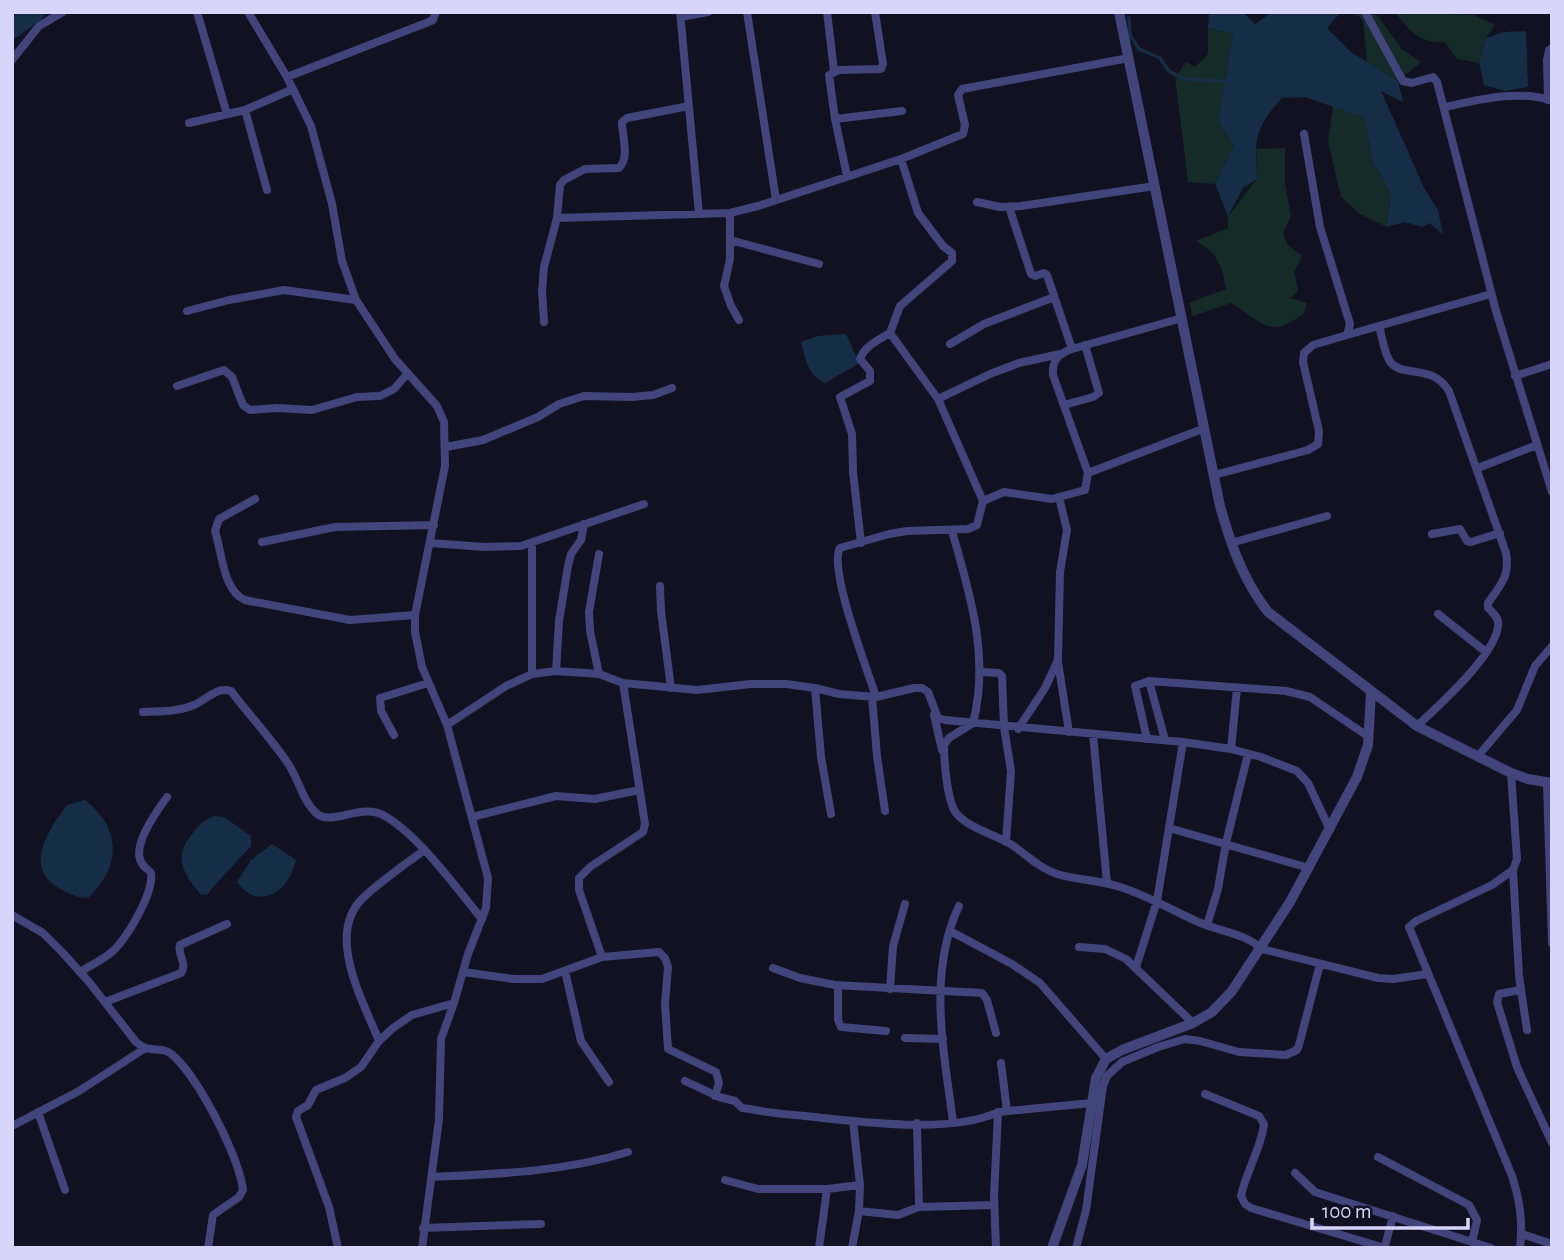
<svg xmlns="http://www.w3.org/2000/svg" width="1564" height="1260" font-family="'Alegreya Sans',sans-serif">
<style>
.green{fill:#142b28}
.water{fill:#162d47}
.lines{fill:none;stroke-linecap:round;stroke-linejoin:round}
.stream{stroke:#162d47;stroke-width:3.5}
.river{stroke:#162d47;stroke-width:19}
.minor{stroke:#41457b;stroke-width:8}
.tertiary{stroke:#41457b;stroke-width:10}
</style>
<rect width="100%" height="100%" fill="#121122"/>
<path class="green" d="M 1353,12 L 1377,15 L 1402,49 L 1421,62 L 1398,81 L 1367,62 L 1363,20 Z
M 1395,12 L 1474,15 L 1495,25 L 1486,38 L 1479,63 L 1457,59 L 1445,42 C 1420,44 1409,30 1395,12 Z
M 1208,28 L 1233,34 L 1218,120 L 1234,146 L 1215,184 L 1188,182 L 1175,78 L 1186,62 L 1195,67 L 1208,54 Z
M 1292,79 L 1364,117 L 1373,163 L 1391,193 L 1387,227 L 1360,214 L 1341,197 L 1328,141 L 1333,107 L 1306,97 L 1282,98 L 1260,124 Z
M 1285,148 L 1285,183 L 1291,216 L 1283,234 L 1288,245 L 1302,256 L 1294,272 L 1298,291 L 1290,298 L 1307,303 L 1304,313 C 1269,341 1262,321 1231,303 L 1193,316 L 1189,303 L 1226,289 C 1222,265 1218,253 1196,241 L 1228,228 L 1228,216 L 1257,179 L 1256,149 Z"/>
<path class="water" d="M 1209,12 L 1243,12 L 1255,24 L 1272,12 L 1341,12 L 1327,28 L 1351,52 L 1398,81 L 1403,102 L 1381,91 L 1425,190 L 1438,210 L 1443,235 L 1430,223 L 1422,227 L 1405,222 L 1387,227 L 1391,193 L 1373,163 L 1364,117 L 1306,97 L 1281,98 C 1254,131 1255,137 1257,179 L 1243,188 L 1228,216 L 1215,184 L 1234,146 L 1218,120 L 1233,34 L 1208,28 Z
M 1526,31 L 1528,87 L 1505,91 L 1484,85 L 1479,63 L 1486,38 L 1504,32 Z
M 846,334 L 857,358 L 858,364 L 825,383 C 808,376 805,358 801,342 L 818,336 Z
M 85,800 C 121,828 122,866 88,898 C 76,898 68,893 57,887 C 23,866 50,828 67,805 Z
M 214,816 L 224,817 L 251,836 L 251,846 L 213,887 L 208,894 L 201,895 C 184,873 172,859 192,834 C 199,825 203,821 214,816 Z
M 272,844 L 296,860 C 290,890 260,913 237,882 L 251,860 Z"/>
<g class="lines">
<path class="stream" d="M 1129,18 L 1130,35 L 1139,49 L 1160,58 L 1169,71 L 1183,79 L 1224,81"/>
<path class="river" d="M 12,29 L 35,12"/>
<path class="minor" d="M 197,12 L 227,114
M 248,12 L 287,77 L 311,126 L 332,204 L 342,261 L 356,300 L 395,359 L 437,406 L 444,422 L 445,466 L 415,615 L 415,632 L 422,667 L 447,725 L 488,878 L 486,908 L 468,954 L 454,1003 L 441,1039 L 439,1119 L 422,1248
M 680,12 L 699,214
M 747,12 L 776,200
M 827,12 L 834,71
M 1365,12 L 1403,81 L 1412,83 L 1433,77 L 1437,82 L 1496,311 L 1552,492
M 681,17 L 708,12
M 12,60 L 39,26 L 63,12
M 287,77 L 426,23 L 433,20 L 436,12
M 1548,100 L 1547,60 L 1549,50 L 1552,48
M 1445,107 C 1478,100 1519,89 1552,101
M 245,110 L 267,190
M 835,119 L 902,111
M 189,123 L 245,110 L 293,89
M 901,159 L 918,213 L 943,246 L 952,253 L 952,261 L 900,306 L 890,333 L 938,399 L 983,501
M 847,176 L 835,119 L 829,75 L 839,70 L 881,69 L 883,64 L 875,12
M 977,202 L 1000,207 L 1021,206 L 1155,186
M 1009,207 L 1031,274 L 1035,276 L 1044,273 L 1047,275 L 1072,349
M 730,213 L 730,259 L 724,286 L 731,306 L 739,320
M 557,218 L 730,213 L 758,206 L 901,159 L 963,134 L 965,125 L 958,95 L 962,89 L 1129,58
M 730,240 L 819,264
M 187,311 L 229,300 L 284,290 L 356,300
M 544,322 L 542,291 L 544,267 L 557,218 L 560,185 L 564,180 L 585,169 L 619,168 C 630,157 622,137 622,122 L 627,118 L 689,106
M 1379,326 C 1382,336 1384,354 1391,363 C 1405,378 1431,363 1449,391 L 1506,553 C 1510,577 1501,584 1488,603 L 1488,608 C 1492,612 1497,616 1498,621 C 1502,650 1437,707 1417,726
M 1347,335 L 1491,294
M 950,344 L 984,324 L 1054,297
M 1515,376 L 1552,364
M 177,386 L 224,370 L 232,377 L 243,405 L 250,410 L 276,408 L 312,410 L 357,397 L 380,396 L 394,389 L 407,374
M 938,399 L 990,374 L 1019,363 L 1060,354
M 1064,405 L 1093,397 L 1099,393 L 1085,345
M 446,447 L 483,440 L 538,417 L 559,404 L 584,396 L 632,397 L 653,395 L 672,388
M 1478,468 L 1537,445
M 1088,473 L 1205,428
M 1214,475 L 1308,450 L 1318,444 L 1319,431 L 1303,362 L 1304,353 L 1313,345 L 1347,335 L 1350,324 L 1320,227 L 1304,134
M 255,499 L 219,519 L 215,531 C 222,552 223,591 245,600 L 350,620 L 415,615
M 952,531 C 970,594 990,657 973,723 L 949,738 L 944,745 C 944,760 947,801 956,813 C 969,829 995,834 1012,845 C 1027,855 1039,868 1057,874 C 1077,880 1099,880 1120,887 C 1149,896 1175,912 1203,924 C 1224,932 1245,934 1262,949 L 1378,978 L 1393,979 L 1428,974
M 1432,534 L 1460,529 L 1467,541 L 1471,542 L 1500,533
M 262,542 L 335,527 L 434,525
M 430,543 L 485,547 L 521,546 L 644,504
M 861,543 L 853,472 L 852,434 L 840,397 L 870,381 L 870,371 L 860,359 C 865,346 878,340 890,333
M 1231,543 L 1327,516
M 660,586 L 661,611 L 671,688
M 1438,614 L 1486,652
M 1058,662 L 1069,732
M 556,671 L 559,621 L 568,566 L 571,554 L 581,540 L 584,524
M 981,672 L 999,673 L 1002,676 L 1004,727 L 1011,771 L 1006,842
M 532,674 L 532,544
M 599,674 L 590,631 L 589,612 L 599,554
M 1149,681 L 1165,740
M 815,688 L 821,757 L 831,814
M 872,697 L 877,756 L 885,811
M 876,697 C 868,671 828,569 840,548 L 889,534 L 907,531 L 968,529 L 977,525 L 983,501 L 1004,492 L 1052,499 L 1085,490 L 1088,473 L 1053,375 C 1052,360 1058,354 1072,349 L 1182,318
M 143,712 C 159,711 178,712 194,705 C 206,700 217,686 231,691 C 249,715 270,737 287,762 C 298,777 302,800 316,813 C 331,827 360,803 383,815 C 417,833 457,889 482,919
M 934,715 L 942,750
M 447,725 L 506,686 L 532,674 L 556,671 L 599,674 L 623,683 L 697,690 L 751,684 L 786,684 L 815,688 L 839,694 L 876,697 L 914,688 L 922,688 L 928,692 L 938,718 L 945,720 L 1183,742 L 1231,749 L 1261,757 L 1297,771 L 1308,783 L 1330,830
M 1018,729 L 1045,688 L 1058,660 L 1060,572 L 1067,530 L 1059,497
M 1093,734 L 1107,883
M 394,735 L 381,711 L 380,698 L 428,683
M 1147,739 L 1135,686 L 1149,681 L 1286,691 L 1310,697 L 1369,737
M 1231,749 L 1237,688
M 1478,756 L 1517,710 L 1535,666 L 1552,646
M 1511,773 L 1517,859 L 1513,870 L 1492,885 L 1416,921 L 1409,927 L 1512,1176 C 1520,1201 1523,1222 1520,1248
M 1547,784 L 1552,943
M 472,817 L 556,796 L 595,799 L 639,790
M 1169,828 L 1309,868
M 1513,870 L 1519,976 L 1527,1030
M 12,915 L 43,933 L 62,952 L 89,982 L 136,1042 C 151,1055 159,1045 170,1053 C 196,1072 240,1158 243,1190 L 239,1197 L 213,1215 L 208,1248
M 1207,925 L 1218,889 L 1226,843 L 1248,754
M 950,931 L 1012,964 L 1040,983 L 1106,1059
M 1079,947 L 1105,949 L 1126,959 L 1193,1023
M 602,957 L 579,890 L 579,878 L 590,867 L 643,832 L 645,824 L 623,683
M 1136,967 L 1157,901 L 1183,742
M 773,968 L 800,978 L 835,985 L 982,993 L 987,1000 L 996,1033
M 565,971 L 581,1041 L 609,1082
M 80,972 C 92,964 108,958 117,947 C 130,932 154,892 151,873 C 149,870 145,868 143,865 C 129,848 157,811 167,797
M 463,972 L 514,979 L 542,979 L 602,957 L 659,952 L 665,958 L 668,967 L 665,1004 L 668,1049 L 716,1072 L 719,1083 L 715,1096
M 838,985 L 838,1020 L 841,1027 L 886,1031
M 890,989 L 893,946 L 905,904
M 1520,990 L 1499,994 L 1497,1002 L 1517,1067 L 1552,1143
M 105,1002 L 181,973 C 188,963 177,955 180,945 L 227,924
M 905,1038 L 943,1039
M 379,1041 C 363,1001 325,934 363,898 C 381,881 403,866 423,851
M 1001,1063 L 1007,1111
M 685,1081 L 719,1097 L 735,1101 L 742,1108 L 750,1109 C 768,1113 786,1114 804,1116 C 856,1121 950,1135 998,1112 L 1092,1103
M 1205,1094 L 1259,1116 L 1264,1124 C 1261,1149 1246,1171 1241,1196 L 1245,1204 L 1251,1208 L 1385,1248
M 38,1112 L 65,1190
M 953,1122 C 944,1051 927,974 959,906
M 917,1123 L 919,1207
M 12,1126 L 79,1091 L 144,1049
M 1378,1157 L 1469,1205 L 1477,1220 L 1472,1242
M 1295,1173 L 1315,1192 L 1491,1248
M 431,1177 C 498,1174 563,1172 628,1152
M 725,1180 L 758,1189 L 827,1189 L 860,1185
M 859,1211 L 898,1215 L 919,1207 L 994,1205
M 423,1228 L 541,1224
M 1522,1234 L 1552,1244
M 1385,1246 L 1393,1216
M 338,1248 L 329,1207 L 296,1117 L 298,1111 L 308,1105 L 316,1090 L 345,1078 L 361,1067 L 379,1041 L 393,1028 L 412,1015 L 454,1003
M 819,1248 L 827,1189
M 852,1248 L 859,1211 L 860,1185 L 853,1121
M 996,1248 L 994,1196 L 998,1112
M 1076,1248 L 1086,1210 L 1103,1086 L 1107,1076 L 1122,1062 L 1158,1047 L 1185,1039 L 1200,1041 L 1239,1052 L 1286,1055 L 1297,1050 L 1299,1045 L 1320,964"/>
<path class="tertiary" d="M 1119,12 L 1220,506 C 1231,545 1243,580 1268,612 L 1417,726 L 1511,773 L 1528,779 L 1552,783
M 1052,1248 L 1082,1165 L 1096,1078 L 1106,1059 L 1122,1050 L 1193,1023 L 1212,1012 L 1232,991 L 1290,902 L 1357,777 L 1368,745 L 1371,693"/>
</g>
<rect width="1564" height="1260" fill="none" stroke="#d7d6fa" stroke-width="28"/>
<path d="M1312 1218v10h156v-10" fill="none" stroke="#d7d6fa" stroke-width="3.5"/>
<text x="1322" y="1218" font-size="21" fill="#d7d6fa" stroke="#121122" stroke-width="5" paint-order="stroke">100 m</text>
</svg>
